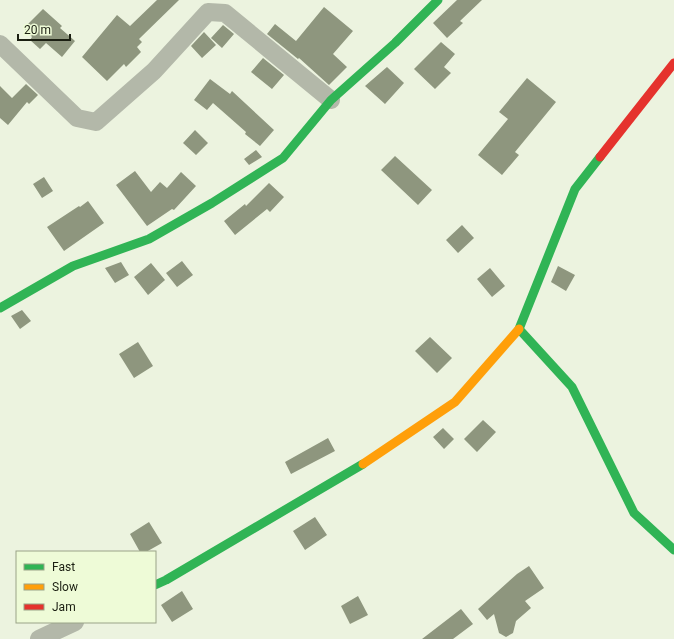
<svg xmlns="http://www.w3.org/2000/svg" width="674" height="639" font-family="Roboto,sans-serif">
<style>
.building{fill:#8e967e}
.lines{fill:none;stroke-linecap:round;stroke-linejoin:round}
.street{stroke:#b3b8a9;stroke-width:18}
.fast{stroke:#30b455;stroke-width:9}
.slow{stroke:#ff9f0a;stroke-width:9}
.jam{stroke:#e5322d;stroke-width:9}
</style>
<rect width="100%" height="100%" fill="#ecf3df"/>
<path class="building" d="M 157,0 L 179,0 L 139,39 L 142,42 L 137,47 L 141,52 L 126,67 L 124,64 L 107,81 L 82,57 L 117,15 L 130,26 Z
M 457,0 L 482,0 L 460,21 L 463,23 L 447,38 L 433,23 Z
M 324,7 L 353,31 L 333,54 L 347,67 L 329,85 L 299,58 L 298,59 L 267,34 L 275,24 L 296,41 Z
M 43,9 L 62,26 L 60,28 L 75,41 L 62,57 L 46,43 L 40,49 L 30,40 L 32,37 L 24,28 Z
M 223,25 L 234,34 L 222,48 L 211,38 Z
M 204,32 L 216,45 L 202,58 L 191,46 Z
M 441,42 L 455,54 L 444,67 L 451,73 L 435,89 L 414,69 Z
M 263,58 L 284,75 L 272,89 L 251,72 Z
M 387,67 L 404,83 L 385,104 L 365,86 Z
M 527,78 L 556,102 L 515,152 L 519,155 L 502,175 L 478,155 L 508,119 L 499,112 Z
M 210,79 L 230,94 L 232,91 L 274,130 L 260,146 L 245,134 L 246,132 L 213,103 L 207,110 L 194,100 Z
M 26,84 L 38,95 L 29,104 L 27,102 L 8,125 L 0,118 L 0,86 L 12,98 Z
M 195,130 L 208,143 L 196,155 L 183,143 Z
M 256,150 L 262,157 L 249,165 L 244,159 Z
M 395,156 L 432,190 L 418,205 L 381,170 Z
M 135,171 L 151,192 L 160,182 L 167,188 L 181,172 L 196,186 L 174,210 L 172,209 L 147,226 L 116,185 Z
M 44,177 L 53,191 L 42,198 L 33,184 Z
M 269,183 L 284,197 L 270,212 L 267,209 L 235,235 L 224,221 L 245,204 L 246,206 Z
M 88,201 L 104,223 L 64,251 L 47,227 L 79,206 L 80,207 Z
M 462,225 L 474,238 L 458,253 L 446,240 Z
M 182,261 L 193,275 L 177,287 L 166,273 Z
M 121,262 L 129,275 L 115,283 L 105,268 Z
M 151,263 L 165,280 L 148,295 L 134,277 Z
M 558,266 L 575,275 L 566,291 L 551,282 Z
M 490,268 L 505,286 L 492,297 L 477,279 Z
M 22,310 L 31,321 L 20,329 L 11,316 Z
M 430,337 L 452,358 L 437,373 L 415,351 Z
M 138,342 L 153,366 L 134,378 L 119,354 Z
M 483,420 L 496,432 L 477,452 L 464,439 Z
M 443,428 L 454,439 L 444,449 L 433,437 Z
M 328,438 L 335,451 L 291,474 L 285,462 Z
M 315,517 L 327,535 L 305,550 L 293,531 Z
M 149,522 L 162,543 L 146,552 L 140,552 L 130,534 Z
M 529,566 L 544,588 L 525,601 L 531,608 L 516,621 L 513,633 L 506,637 L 499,633 L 494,614 L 487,620 L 478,609 L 517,574 Z
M 182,591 L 193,609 L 172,622 L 161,605 Z
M 358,596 L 368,615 L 350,624 L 341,606 Z
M 461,609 L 473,624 L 453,639 L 422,639 Z"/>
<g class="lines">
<path class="street" d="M 0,44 L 77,118 L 96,122 L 154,71 L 208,12 L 225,13 L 331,100
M 39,639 L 75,622"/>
<path class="fast" d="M 600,157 L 575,189 L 519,329 L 572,387 L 634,513 L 674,550
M 0,308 L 73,266 L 149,239 L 212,203 L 283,158 L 331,100 L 395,43 L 438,0
M 155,585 L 166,580 L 363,464"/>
<path class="slow" d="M 363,464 L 455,402 L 519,329"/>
<path class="jam" d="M 600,157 L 674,63"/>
</g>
<rect x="16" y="551" width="140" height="72" fill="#eefbd7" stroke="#9aa388"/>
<rect x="24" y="564" width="20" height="6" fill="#30b455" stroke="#9aa388"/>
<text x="52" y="571" font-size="12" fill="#1b1f12">Fast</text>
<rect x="24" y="584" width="20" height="6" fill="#ff9f0a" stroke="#9aa388"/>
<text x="52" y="591" font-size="12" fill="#1b1f12">Slow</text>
<rect x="24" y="604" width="20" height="6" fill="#e5322d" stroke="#9aa388"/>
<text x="52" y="611" font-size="12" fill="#1b1f12">Jam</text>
<path d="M18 34v6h52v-6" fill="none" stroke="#1b1f12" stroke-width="2"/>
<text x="24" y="34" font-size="12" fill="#1b1f12" stroke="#eefbd7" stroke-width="3" paint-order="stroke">20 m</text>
</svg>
